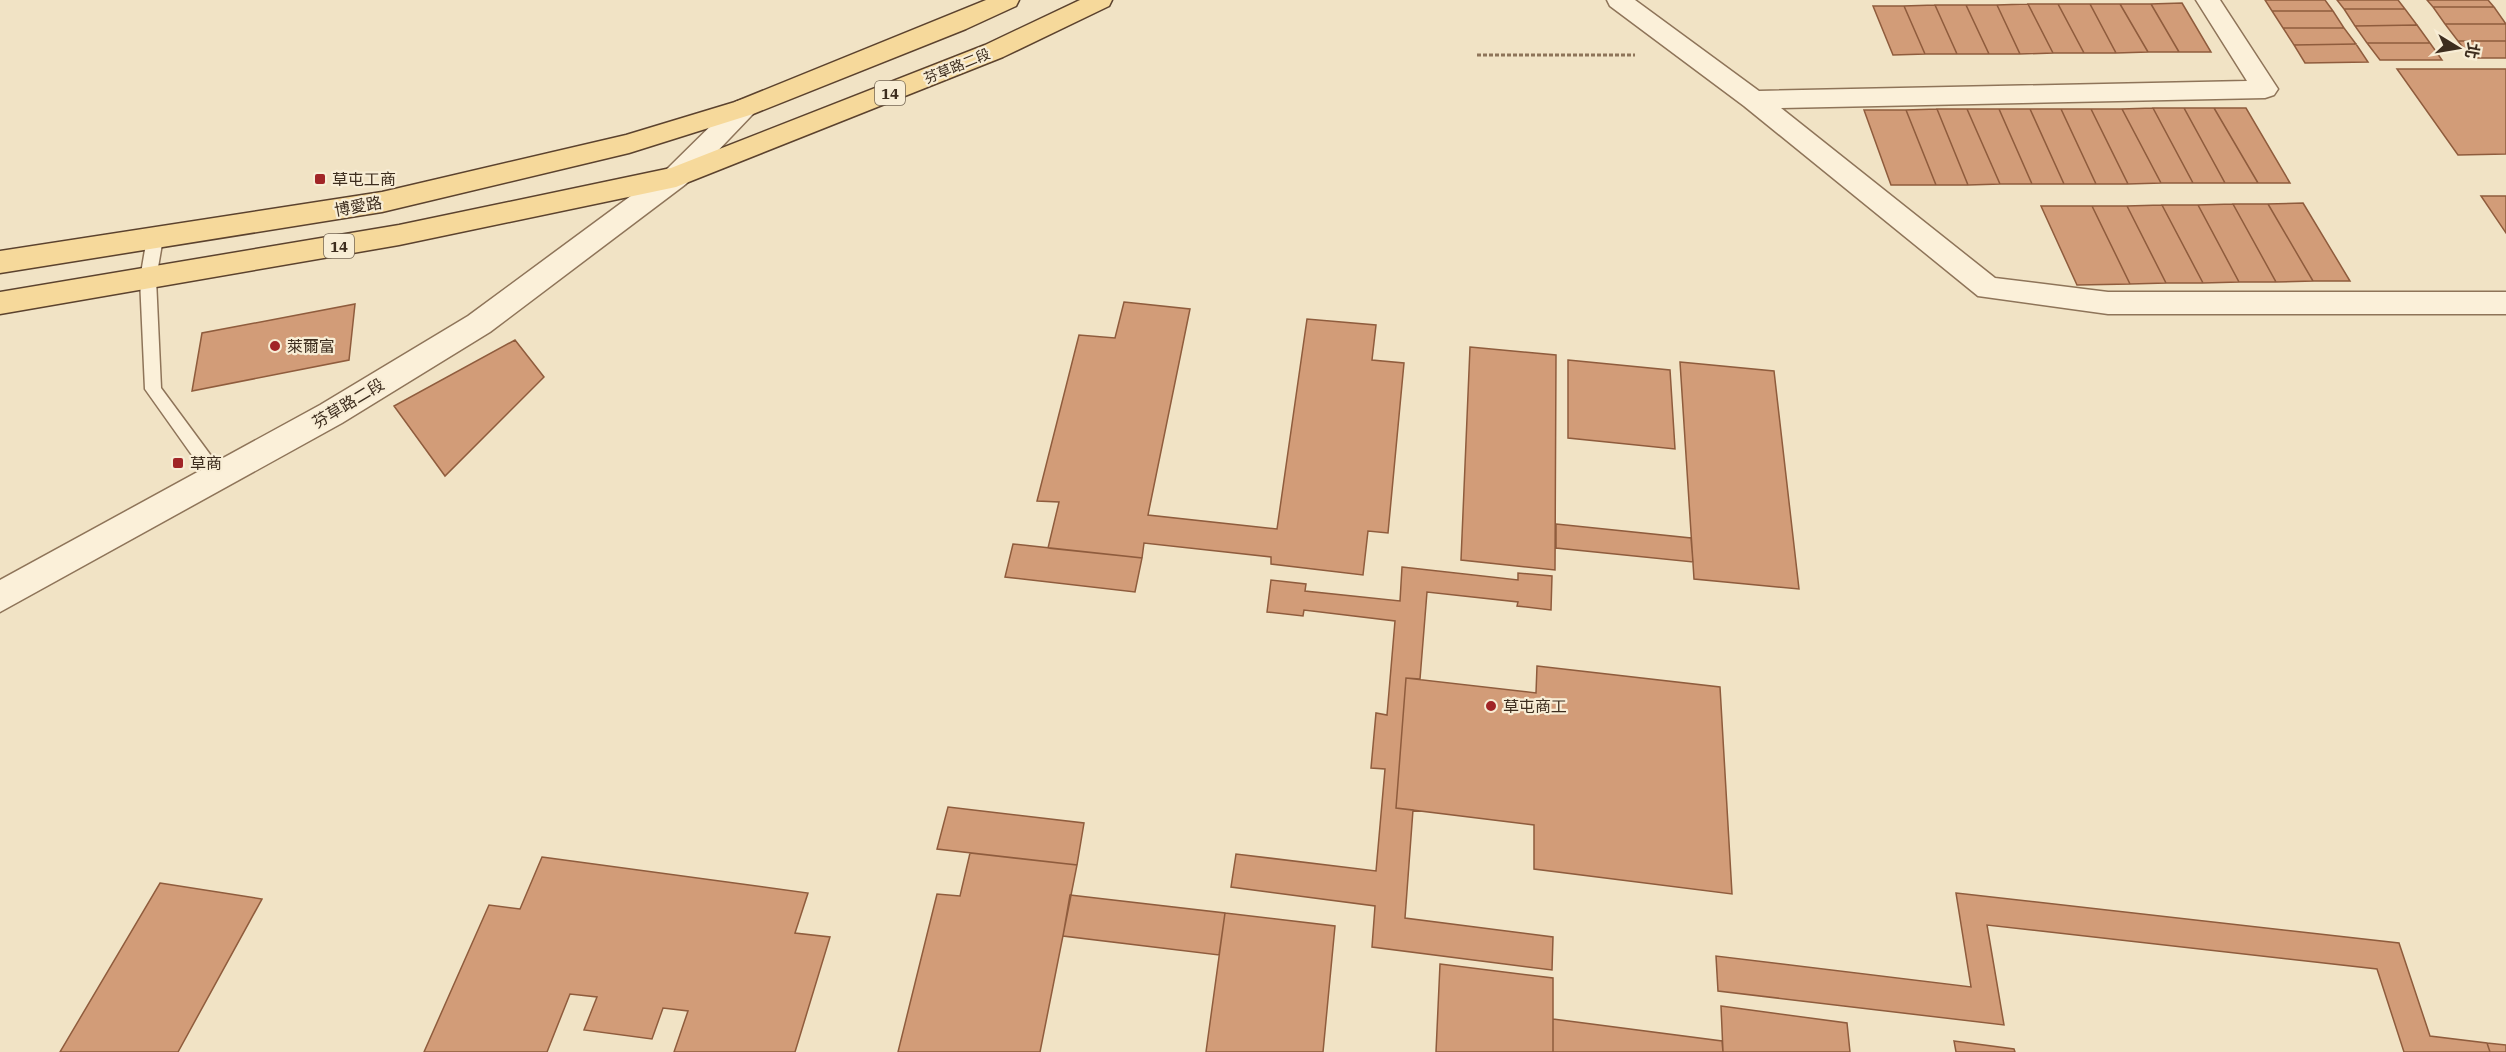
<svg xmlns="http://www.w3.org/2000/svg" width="2506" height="1052" font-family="'IBM Plex Serif','Noto Sans TC',serif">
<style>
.building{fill:#d29c78;stroke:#8f5c3d;stroke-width:1.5}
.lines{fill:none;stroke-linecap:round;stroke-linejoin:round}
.service-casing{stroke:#8e7459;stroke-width:3}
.minor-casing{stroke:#8e7459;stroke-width:3}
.tertiary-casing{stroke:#8e7459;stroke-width:3}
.primary-casing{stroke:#5b422e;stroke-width:3}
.path{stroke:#8e7459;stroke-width:3;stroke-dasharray:4 2;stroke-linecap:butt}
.service{fill:#fbf0d9;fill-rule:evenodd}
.minor{fill:#fbf0d9;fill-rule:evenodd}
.tertiary{fill:#fbf0d9;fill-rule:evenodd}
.primary{fill:#f6d99b;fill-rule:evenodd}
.poi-dot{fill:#a12527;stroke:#f8edd5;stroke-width:2}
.labels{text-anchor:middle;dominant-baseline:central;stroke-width:4.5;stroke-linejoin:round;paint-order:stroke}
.far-street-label{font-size:14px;fill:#3d2d1e;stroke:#f8edd5}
.shield{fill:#f8edd5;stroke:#756755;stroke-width:1.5}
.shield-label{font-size:15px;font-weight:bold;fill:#3d2d1e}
.poi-label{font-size:16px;fill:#3d2d1e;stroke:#f8edd5;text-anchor:start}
.street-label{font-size:16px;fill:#3d2d1e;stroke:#f8edd5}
</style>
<rect width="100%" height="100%" fill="#f1e3c5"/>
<path class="building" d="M 2265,0 L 2325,0 L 2333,11 L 2272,11 Z
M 2337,0 L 2398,0 L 2405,9 L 2344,9 Z
M 2427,0 L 2488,0 L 2494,7 L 2433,7 Z
M 2182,3 L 2211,52 L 2179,52 L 2151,4 Z
M 2028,4 L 2058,4 L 2084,53 L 2053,53 Z
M 2028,4 L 2053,53 L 2020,54 L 1997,5 Z
M 2058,4 L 2090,4 L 2116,53 L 2084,53 Z
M 2090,4 L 2120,4 L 2148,52 L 2116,53 Z
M 2120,4 L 2151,4 L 2179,52 L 2148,52 Z
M 1935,5 L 1966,5 L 1989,54 L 1957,54 Z
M 1935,5 L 1957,54 L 1925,54 L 1904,6 Z
M 1966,5 L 1997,5 L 2020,54 L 1989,54 Z
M 1873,6 L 1904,6 L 1925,54 L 1893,55 Z
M 2433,7 L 2494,7 L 2506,24 L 2445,24 Z
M 2344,9 L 2405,9 L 2417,25 L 2355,26 Z
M 2272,11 L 2333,11 L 2344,28 L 2283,28 Z
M 2445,24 L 2506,24 L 2506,41 L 2458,41 Z
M 2417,25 L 2430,43 L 2367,43 L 2355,26 Z
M 2283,28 L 2344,28 L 2356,44 L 2294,45 Z
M 2458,41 L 2506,41 L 2506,58 L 2471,58 Z
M 2367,43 L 2430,43 L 2442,60 L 2380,60 Z
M 2356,44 L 2368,62 L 2305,63 L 2294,45 Z
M 2397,69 L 2506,69 L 2506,154 L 2458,155 Z
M 2153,108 L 2184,108 L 2225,183 L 2193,183 Z
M 2153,108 L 2193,183 L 2161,183 L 2122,109 Z
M 2184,108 L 2214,108 L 2258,183 L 2225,183 Z
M 2214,108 L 2246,108 L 2290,183 L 2258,183 Z
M 1937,109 L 1967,109 L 2000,184 L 1968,185 Z
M 1937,109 L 1968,185 L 1936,185 L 1906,110 Z
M 1967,109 L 1999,109 L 2032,184 L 2000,184 Z
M 1999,109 L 2030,109 L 2064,184 L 2032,184 Z
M 2030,109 L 2061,109 L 2096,184 L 2064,184 Z
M 2061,109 L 2091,109 L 2128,184 L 2096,184 Z
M 2091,109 L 2122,109 L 2161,183 L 2128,184 Z
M 1864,110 L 1906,110 L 1936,185 L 1891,185 Z
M 2481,196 L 2506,196 L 2506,233 Z
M 2303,203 L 2350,281 L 2313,281 L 2268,204 Z
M 2233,204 L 2268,204 L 2313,281 L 2276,282 Z
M 2233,204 L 2276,282 L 2239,282 L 2198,205 Z
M 2162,205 L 2198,205 L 2239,282 L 2203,283 Z
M 2162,205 L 2203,283 L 2166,283 L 2127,206 Z
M 2041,206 L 2092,206 L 2130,284 L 2077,285 Z
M 2092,206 L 2127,206 L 2166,283 L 2130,284 Z
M 1124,302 L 1190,309 L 1148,515 L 1277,529 L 1307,319 L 1376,325 L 1372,360 L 1404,363 L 1388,533 L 1368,531 L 1363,575 L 1271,564 L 1271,557 L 1144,543 L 1142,558 L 1048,548 L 1059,502 L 1037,501 L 1079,335 L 1115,338 Z
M 355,304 L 349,360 L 192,391 L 202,333 Z
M 515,340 L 544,377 L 445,476 L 394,406 Z
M 1470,347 L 1556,355 L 1555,570 L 1461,560 Z
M 1568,360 L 1670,370 L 1675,449 L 1568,438 Z
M 1680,362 L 1774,371 L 1799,589 L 1694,579 Z
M 1556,524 L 1691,538 L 1693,562 L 1556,548 Z
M 1013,544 L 1142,558 L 1135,592 L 1005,577 Z
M 1402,567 L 1518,580 L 1518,573 L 1552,576 L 1551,610 L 1517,606 L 1518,602 L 1427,592 L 1420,679 L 1406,678 L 1396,808 L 1413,810 L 1405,918 L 1553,937 L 1552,970 L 1372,947 L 1375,906 L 1231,887 L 1236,854 L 1376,871 L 1385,769 L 1371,768 L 1376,713 L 1387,715 L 1395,621 L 1304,610 L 1303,616 L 1267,612 L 1271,580 L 1306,584 L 1305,591 L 1400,601 Z
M 1537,666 L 1720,687 L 1732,894 L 1534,869 L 1534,825 L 1396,808 L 1406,678 L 1536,693 Z
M 948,807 L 1084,823 L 1077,865 L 937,849 Z
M 970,853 L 1077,865 L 1040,1052 L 898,1052 L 937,894 L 960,896 Z
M 542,857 L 808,893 L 795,933 L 830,937 L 795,1052 L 674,1052 L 688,1011 L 663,1008 L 652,1039 L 584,1030 L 597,997 L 570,994 L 547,1052 L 424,1052 L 489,905 L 520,909 Z
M 160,883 L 262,899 L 178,1052 L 60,1052 Z
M 1956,893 L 2399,943 L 2430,1036 L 2487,1043 L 2490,1052 L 2404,1052 L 2377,969 L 1987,925 L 2004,1025 L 1718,991 L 1716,956 L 1971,987 Z
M 1070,895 L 1225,913 L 1219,955 L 1063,936 Z
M 1225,913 L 1335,926 L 1323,1052 L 1206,1052 Z
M 1440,964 L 1553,978 L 1553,1052 L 1436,1052 Z
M 1721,1006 L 1847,1023 L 1850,1052 L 1723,1052 Z
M 1553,1019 L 1722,1041 L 1723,1052 L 1553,1052 Z
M 1954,1041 L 2014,1049 L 2015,1052 L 1956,1052 Z
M 2487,1043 L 2506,1045 L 2506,1052 L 2490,1052 Z"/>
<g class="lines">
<g class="service-casing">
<path id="service" d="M 155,232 L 163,238 L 156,279 L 161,388 L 223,472 L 226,477 L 223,482 L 217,484 L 211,482 L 145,389 L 140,279 L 147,238 Z"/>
</g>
<g class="minor-casing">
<path id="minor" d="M 1607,0 L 1635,0 L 1759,91 L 2247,81 L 2196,0 L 2220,0 L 2278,89 L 2274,95 L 2265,98 L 1781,108 L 1995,278 L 2108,292 L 2506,292 L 2506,314 L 2108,314 L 1978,296 L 1744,106 L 1610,6 Z"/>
</g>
<g class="tertiary-casing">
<path id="tertiary" d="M 744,99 L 753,102 L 757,108 L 753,114 L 686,184 L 490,332 L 342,423 L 0,612 L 0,580 L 320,405 L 468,316 L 666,170 L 735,102 Z"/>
</g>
<g class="primary-casing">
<path id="primary" d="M 986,0 L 1019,0 L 1016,6 L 966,29 L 753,114 L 629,153 L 382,212 L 0,273 L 0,251 L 382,192 L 626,135 L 735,102 Z
M 1080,0 L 1112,0 L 1109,6 L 1003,57 L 676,187 L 399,245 L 0,314 L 0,292 L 399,225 L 671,168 L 985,45 Z"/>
</g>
<path class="path" d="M 1477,55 L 1635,55"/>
<use href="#service" class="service"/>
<use href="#minor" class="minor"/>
<use href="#tertiary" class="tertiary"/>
<use href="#primary" class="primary"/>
</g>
<g class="poi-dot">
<rect x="314" y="173" width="12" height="12" rx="3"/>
<circle cx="275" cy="346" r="6"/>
<rect x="172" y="457" width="12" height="12" rx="3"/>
<circle cx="1491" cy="706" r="6"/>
</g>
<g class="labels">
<g class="far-street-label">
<text transform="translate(957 66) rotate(-22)">芬草路二段</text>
</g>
<g class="shield">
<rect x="875" y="81" width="30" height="24" rx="4.5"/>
<rect x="324" y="234" width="30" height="24" rx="4.5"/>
</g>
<g class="shield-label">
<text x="890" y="93">14</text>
<text x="339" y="246">14</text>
</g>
<g class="poi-label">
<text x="332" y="179">草屯工商</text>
<text x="287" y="346">萊爾富</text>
<text x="190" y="463">草商</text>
<text x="1503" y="706">草屯商工</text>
</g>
<g class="street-label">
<text transform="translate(358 206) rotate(-10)">博愛路</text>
<text transform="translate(348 403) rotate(-31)">芬草路二段</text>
</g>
</g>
<g transform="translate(2458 48) rotate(101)" stroke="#f8edd5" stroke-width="4.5" paint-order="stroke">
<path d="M0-4.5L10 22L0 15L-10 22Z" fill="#3d2d1e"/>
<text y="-9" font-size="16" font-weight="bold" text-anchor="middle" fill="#3d2d1e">北</text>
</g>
</svg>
